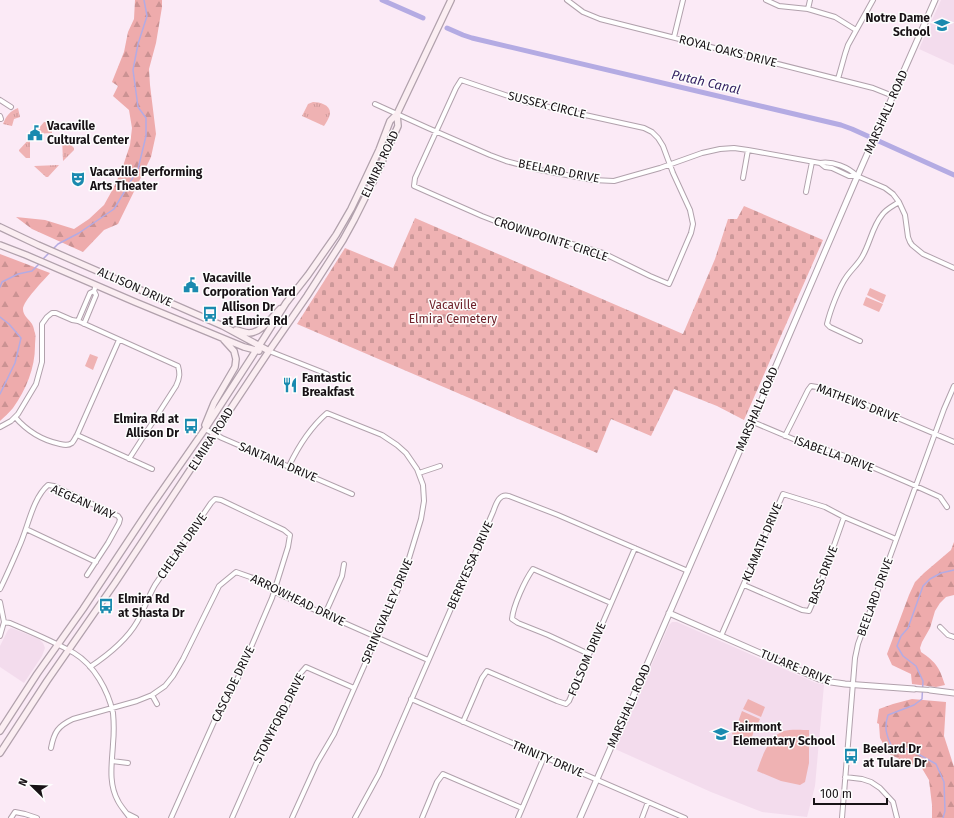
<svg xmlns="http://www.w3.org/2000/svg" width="954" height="818" font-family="'Fira Sans',sans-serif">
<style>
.built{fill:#f3dced}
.grass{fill:url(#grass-tufts)}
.forest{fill:url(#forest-firs)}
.cemetery{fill:url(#cemetery-stones)}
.pitch{fill:#efb2b3}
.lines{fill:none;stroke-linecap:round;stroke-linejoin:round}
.stream{stroke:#b4abe3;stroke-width:1.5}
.canal{stroke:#b4abe3;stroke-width:5}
.minor-casing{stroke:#b1a1ac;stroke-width:6}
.tertiary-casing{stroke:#b1a1ac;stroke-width:7}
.secondary-casing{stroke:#b1a1ac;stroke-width:8}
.minor{stroke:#fff;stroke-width:4}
.tertiary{stroke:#fff;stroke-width:5}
.secondary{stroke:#fbeef2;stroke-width:5.5}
.labels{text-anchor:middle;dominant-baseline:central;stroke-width:3;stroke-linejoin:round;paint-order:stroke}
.poi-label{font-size:12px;font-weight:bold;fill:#181216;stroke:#fdfdfd;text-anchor:start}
.street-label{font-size:12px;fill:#181216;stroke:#fdfdfd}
.park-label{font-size:12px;fill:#6e2029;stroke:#fdfdfd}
.water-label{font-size:13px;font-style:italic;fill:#311f60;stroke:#fdfdfd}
</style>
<defs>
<pattern id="grass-tufts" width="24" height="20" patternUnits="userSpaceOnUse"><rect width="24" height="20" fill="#efb2b3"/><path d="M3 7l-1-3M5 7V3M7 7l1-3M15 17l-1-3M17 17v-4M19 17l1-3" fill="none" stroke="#cc9899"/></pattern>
<pattern id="forest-firs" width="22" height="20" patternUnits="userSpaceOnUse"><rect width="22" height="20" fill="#eeabac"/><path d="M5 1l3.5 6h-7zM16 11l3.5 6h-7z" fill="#cb9293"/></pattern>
<pattern id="cemetery-stones" width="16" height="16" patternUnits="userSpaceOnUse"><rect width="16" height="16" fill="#efb2b3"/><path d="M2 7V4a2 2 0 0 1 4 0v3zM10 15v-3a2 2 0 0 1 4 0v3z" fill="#cc9899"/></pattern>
</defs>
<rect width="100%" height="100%" fill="#fbeaf6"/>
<path class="built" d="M 941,0 L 954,0 L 954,65 L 919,49 Z
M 672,622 L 677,622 L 816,683 L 824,685 L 815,786 L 807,817 L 762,812 L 711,792 L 615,749 L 669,625 Z
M 11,628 L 14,629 L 39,639 L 43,643 L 45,648 L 42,656 L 24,683 L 0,667 L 0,646 L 8,630 Z"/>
<path class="grass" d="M 313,102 C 320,102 331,105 330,114 C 329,118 326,123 324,126 L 302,116 L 308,104 Z
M 18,108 L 20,117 L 14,119 L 12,126 L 3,124 C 6,116 10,111 18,108 Z
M 44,122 L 46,122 L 52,128 L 52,133 L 34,134 Z
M 30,138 L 30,158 L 26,158 L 19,151 L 19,150 Z
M 62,138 L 68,144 L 70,144 L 74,148 L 74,150 L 63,161 Z
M 59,165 L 48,177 L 46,177 L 34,166 Z"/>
<path class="forest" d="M 135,0 L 162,0 L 162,7 L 156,43 L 149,69 L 150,85 L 156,134 L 151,157 L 118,224 L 104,230 L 83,252 L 32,229 L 16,217 L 45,220 L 74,229 L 89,219 L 104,205 L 114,187 L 122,169 L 130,145 L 132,128 L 129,110 L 113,96 L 118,86 L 112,82 L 124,52 L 128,32 L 134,19 Z
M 0,254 L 50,273 C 44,280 23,301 23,309 C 23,316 29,319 32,324 C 34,327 34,331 35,333 C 36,337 35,341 35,346 C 35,368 26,390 13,408 C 9,413 4,417 0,421 Z
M 954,542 L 954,595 L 946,597 L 940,603 L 935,611 L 930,628 L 922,642 L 920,648 L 921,652 C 937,663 939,667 945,685 L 936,687 L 912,684 L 911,674 L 892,665 L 887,654 L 909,595 L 915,582 L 924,573 L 951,550 Z
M 912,699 L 946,702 L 944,736 L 954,767 L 954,818 L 932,818 L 932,805 L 929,780 L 917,760 L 912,765 L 889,754 L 880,738 L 879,724 L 877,723 L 879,709 L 893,704 Z"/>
<path class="cemetery" d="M 744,206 L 823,240 L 744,420 L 717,406 L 674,389 L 651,436 L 611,419 L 597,453 L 297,324 L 345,248 L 393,268 L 415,218 L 683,334 L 715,259 L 728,219 L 737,219 Z"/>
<path class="pitch" d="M 870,288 L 886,295 L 883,303 L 867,295 Z
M 866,297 L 883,304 L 879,312 L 863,305 Z
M 90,354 L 98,357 L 93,370 L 85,366 Z
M 748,699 L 765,707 L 761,717 L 743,709 Z
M 742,711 L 760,719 L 755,729 L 738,722 Z
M 737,724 L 754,731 L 750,742 L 732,734 Z
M 809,730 L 809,763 L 805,782 L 800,785 L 781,781 L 757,771 C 762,758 768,736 784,731 C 790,729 803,730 809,730 Z"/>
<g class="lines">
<path class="stream" d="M 52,250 L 58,244 L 79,233 L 114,209 L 138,169 L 146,136 L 146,118 L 138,107 L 133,70 L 138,44 L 147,16 L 144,0
M 42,260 L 49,253
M 0,287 L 2,282 L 18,274 L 32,271 L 40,263
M 0,317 L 9,324 L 21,338 L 15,363 L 0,394
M 943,818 L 945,811 L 944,782 L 936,764 L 909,749 L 901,749 L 892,747 C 886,735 884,727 888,715 L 914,705 L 922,699 L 923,681 L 916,666 L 903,656 L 897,646 L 901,636 L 908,628 L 923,586 L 930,579 L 941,573 L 954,570"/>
<path class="canal" d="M 382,0 L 423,18
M 447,28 L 463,35 L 472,38 L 841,125 L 852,129 L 954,175"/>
<g class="minor-casing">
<path id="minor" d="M 567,0 L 583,12 L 600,19 L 873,88 L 893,96
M 766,0 L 779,6 L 808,9 L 835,17 L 856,30
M 808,9 L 810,0
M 674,37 L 683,0
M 838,79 L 845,54 L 848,45 L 873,0
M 461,80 L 526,102 L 644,128 L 652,132 L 658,138 L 663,146 L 673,173 L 690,210 L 693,224 L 691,233 L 673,275 L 669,284 L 650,276 L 603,253 L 500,223 L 482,216 L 414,186 L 415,178 L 456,88 Z
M 0,100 L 11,107
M 375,104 L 428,128 L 490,155 L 506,161 L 540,170 L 593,180 L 614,181 L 628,177 L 660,168 L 702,153 L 720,149 L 734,148 L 748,150 L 820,163
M 0,116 L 1,119
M 857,176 C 848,167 833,161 820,163 L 825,167 L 832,168 L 849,176 L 857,176 L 885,188 L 893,194 L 899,202 L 905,215 L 908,237 L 910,242 L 912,245 L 923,254 L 954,268
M 743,178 L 748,150
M 806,192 L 812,162
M 78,321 L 90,293 L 94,291
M 84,324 L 96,295 L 94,291 L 96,285
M 860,341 L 830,327 L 827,324 C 830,311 839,287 847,276 C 852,269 858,264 862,257 C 870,244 872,227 882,215 C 886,209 893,206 899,202
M 269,351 L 327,374
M 15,417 C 27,431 41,440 60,444 C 64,445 68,446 72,443 C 74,441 75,438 77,435 L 119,340
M 753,422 L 798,441 L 821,448 L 851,458 L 909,483 L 940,497 L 947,507
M 0,427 L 11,421 L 18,414 L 36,384 L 42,362 L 42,324 L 47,317 L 52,313 L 56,313 L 72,320 L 78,321 L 178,366 C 180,373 180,378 176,386 L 129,459
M 205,429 L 222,438 L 352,494
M 77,435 L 152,469
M 785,436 L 808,390 L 811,386 L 817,387 L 860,402 L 954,442
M 289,466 C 298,447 311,427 327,413 L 382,435 L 397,445 L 406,453 L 417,469 L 423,485 L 424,501 L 421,519 L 403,578 L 334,734 L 317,763 L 292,818
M 419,473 L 440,466
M 26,529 L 96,562
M 744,585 L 802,610 L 809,611 L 819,588 L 844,517
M 0,589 C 7,575 13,561 19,547 C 28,528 32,499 48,485 L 54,486 L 118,516 L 120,519 L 119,523 L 108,543 L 87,575
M 0,602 L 4,622 L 0,636
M 325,614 L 342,576 L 344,564
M 4,622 L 10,623 C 31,632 53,641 74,653 C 94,665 108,690 113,713 C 114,723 114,733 113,744 C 112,763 108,783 118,801 C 121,807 126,812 130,818
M 940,627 L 948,635 L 954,637
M 721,636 L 783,494 L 825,507 L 844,517 L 896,539
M 589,654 L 548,635 L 518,623 L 512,619 C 513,606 525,580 533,569 L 611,603
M 90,667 C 108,655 126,641 137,622 C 144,610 148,597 155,585 L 211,503 L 215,499 L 221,500 L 284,530 L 290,535 L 288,547 L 272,598 L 237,680 L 217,715 L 171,818
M 914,689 L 930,690
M 152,695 L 157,704
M 411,699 L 685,818
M 463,722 L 482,678 L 487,671 L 557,701 L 566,704 L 569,701 L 635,548
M 51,748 C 54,732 58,726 73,719 L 137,701 L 152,695 L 165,686 L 173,676 L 183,659 L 219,586 L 236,572 L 256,579 L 279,594 L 428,660
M 112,761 L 128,763
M 845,777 L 862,779 L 871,782 L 880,788 L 893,802 L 897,818
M 128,814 L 136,818
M 11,818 L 15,812 L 25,814 L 37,818
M 232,818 L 270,732 L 286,708 L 300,674 L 306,667 L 354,688
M 355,818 L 379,774 L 493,512 C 496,504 499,493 509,496 L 558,515 L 688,571
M 422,818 L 437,782 L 443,774 L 522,808
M 518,818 L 544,757
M 642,818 L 648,802
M 842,818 L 855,658 L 858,644 L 944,409 L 954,386"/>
</g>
<g class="tertiary-casing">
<path id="tertiary" d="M 669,613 L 819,679 L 831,682 L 845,684 L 914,689
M 930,690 L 954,693
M 580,818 L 646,667 L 750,427 L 755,417 L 766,389 L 854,184 L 935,0"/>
</g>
<g class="secondary-casing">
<path id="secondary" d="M 0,227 L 38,245 L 223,326 L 269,351
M 0,245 L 26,255 L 135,302 L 244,347 L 259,351
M 236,330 C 241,331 245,333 249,333 C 261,333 272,317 280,309
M 205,425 L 214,403 L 235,367 L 236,359 L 234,351 L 224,340
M 0,731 L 37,674 L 83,609 L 150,508 L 205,429 L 264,338 L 286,303 L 308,275 L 336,235 L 351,209 L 363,184 L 379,150 L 390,121 L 397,114 L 451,0
M 0,753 L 47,681 L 115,583 L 269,351 L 307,296 L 343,240 L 354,220 L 373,182 L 398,126 L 397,114"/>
</g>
<use href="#minor" class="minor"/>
<use href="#tertiary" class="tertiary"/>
<use href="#secondary" class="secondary"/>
</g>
<defs>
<g id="school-bare" transform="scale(1.2)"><path d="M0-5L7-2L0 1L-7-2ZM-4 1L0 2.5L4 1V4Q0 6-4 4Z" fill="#1a8aaf" stroke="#fdfdfd" stroke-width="2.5" paint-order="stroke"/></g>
<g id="civic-bare" transform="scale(1.2)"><path d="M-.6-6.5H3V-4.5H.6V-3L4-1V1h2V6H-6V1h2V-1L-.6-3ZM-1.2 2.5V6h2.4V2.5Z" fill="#1a8aaf" stroke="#fdfdfd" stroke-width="2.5" paint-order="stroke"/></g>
<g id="theatre-bare" transform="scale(1.2)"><path d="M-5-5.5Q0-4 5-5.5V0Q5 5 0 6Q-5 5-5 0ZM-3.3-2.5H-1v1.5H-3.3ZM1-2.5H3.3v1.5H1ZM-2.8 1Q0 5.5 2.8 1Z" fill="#1a8aaf" stroke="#fdfdfd" stroke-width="2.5" paint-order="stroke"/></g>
<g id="bus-bare" transform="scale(1.2)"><path d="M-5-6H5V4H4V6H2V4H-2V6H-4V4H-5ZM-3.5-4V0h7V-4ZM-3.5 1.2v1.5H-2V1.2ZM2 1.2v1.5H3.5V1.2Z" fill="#1a8aaf" stroke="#fdfdfd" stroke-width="2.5" paint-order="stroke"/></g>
<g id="restaurant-bare" transform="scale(1.2)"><path d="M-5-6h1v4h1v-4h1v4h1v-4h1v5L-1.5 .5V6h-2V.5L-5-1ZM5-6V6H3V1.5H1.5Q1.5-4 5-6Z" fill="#1a8aaf" stroke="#fdfdfd" stroke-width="2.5" paint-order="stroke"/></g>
</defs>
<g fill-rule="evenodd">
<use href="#school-bare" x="942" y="25"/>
<use href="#civic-bare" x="35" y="133"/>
<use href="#theatre-bare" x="78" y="179"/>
<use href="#civic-bare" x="191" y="285"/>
<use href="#bus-bare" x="210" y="314"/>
<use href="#restaurant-bare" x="290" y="385"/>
<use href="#bus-bare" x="191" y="426"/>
<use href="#bus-bare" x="106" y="606"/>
<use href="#school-bare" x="721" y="734"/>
<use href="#bus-bare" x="851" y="756"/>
</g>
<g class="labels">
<g class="poi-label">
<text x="930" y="18" text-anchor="end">Notre Dame<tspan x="930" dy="14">School</tspan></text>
<text x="47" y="126">Vacaville<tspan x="47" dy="14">Cultural Center</tspan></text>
<text x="90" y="172">Vacaville Performing<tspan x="90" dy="14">Arts Theater</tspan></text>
<text x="203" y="278">Vacaville<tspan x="203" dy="14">Corporation Yard</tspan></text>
<text x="222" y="307">Allison Dr<tspan x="222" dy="14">at Elmira Rd</tspan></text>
<text x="302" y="378">Fantastic<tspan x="302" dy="14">Breakfast</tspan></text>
<text x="179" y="419" text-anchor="end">Elmira Rd at<tspan x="179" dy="14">Allison Dr</tspan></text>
<text x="118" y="599">Elmira Rd<tspan x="118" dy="14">at Shasta Dr</tspan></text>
<text x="733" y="727">Fairmont<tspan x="733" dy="14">Elementary School</tspan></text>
<text x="863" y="749">Beelard Dr<tspan x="863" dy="14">at Tulare Dr</tspan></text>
</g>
<g class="street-label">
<text transform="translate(728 51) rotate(14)">ROYAL OAKS DRIVE</text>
<text transform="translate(547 105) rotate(14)">SUSSEX CIRCLE</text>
<text transform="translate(886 112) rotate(-66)">MARSHALL ROAD</text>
<text transform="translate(380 164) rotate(-65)">ELMIRA ROAD</text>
<text transform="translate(559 171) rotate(11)">BEELARD DRIVE</text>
<text transform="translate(551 239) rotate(18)">CROWNPOINTE CIRCLE</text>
<text transform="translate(135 287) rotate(24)">ALLISON DRIVE</text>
<text transform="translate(858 403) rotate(21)">MATHEWS DRIVE</text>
<text transform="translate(757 409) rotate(-67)">MARSHALL ROAD</text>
<text transform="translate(211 439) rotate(-57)">ELMIRA ROAD</text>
<text transform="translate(834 454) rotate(20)">ISABELLA DRIVE</text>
<text transform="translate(278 462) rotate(23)">SANTANA DRIVE</text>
<text transform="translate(83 502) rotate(24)">AEGEAN WAY</text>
<text transform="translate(762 542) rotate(-67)">KLAMATH DRIVE</text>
<text transform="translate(182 546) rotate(-55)">CHELAN DRIVE</text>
<text transform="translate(470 565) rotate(-66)">BERRYESSA DRIVE</text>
<text transform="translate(823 575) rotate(-69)">BASS DRIVE</text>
<text transform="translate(875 597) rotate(-70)">BEELARD DRIVE</text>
<text transform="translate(298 600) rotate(26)">ARROWHEAD DRIVE</text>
<text transform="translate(387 611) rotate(-67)">SPRINGVALLEY DRIVE</text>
<text transform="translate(587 659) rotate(-67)">FOLSOM DRIVE</text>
<text transform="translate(796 667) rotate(22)">TULARE DRIVE</text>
<text transform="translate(233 684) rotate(-64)">CASCADE DRIVE</text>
<text transform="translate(629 706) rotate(-66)">MARSHALL ROAD</text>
<text transform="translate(279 718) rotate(-63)">STONYFORD DRIVE</text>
<text transform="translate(548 759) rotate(23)">TRINITY DRIVE</text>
</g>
<g class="park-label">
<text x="453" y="305">Vacaville<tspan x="453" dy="14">Elmira Cemetery</tspan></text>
</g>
<g class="water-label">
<text transform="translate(706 82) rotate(13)">Putah Canal</text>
</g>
</g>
<g transform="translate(32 786) rotate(293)" stroke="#fdfdfd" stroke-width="3" paint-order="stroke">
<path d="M0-3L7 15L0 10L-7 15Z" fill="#181216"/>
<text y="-6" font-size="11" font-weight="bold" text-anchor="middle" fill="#181216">N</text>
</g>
<path d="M814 798v6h73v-6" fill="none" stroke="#181216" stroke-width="2"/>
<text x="820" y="798" font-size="12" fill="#181216" stroke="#fdfdfd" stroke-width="3" paint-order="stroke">100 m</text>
</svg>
